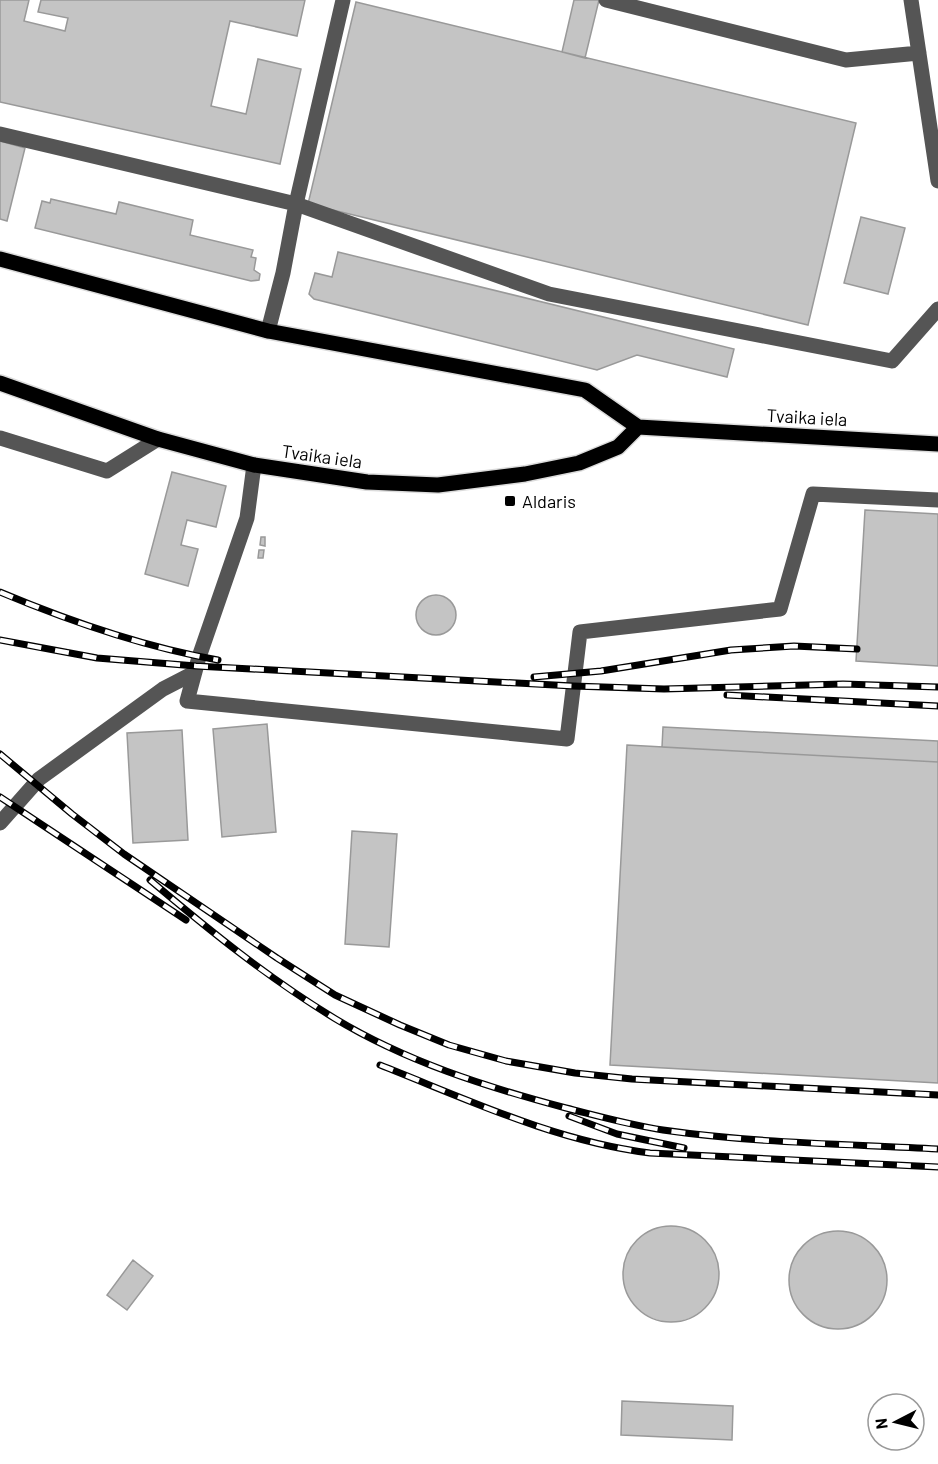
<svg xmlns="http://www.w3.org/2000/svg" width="938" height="1464" font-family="Barlow,sans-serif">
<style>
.building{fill:#c4c4c4;stroke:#999;stroke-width:1.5}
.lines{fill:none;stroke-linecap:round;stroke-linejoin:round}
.major-casing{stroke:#dbdbdb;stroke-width:18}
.minor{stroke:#555;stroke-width:15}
.major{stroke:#000;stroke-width:15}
.rail-casing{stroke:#000;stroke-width:7}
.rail{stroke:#fff;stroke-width:4.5;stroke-dasharray:14;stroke-linecap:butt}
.poi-dot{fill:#000;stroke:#fff;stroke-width:2}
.labels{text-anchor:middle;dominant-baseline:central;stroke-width:4.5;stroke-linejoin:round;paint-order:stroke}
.street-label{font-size:18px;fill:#000;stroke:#fff}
.poi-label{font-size:18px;fill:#000;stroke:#fff;text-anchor:start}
</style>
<rect width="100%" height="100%" fill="#fff"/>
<path class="building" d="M 0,0 L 29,0 L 24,21 L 65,31 L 68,18 L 38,12 L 41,0 L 305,0 L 297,36 L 230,21 L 211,106 L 246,114 L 258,59 L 301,69 L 280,164 L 0,102 Z
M 574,0 L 599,0 L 585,58 L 562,52 Z
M 356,2 L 856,123 L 808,325 L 308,204 Z
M 0,141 L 25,148 L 7,221 L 0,219 Z
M 51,199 L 116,214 L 119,202 L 193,220 L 190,235 L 253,250 L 251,257 L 256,258 L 254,270 L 260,274 L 259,280 L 251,281 L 35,228 L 42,201 L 50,203 Z
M 861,217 L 905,228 L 888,294 L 844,283 Z
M 338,252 L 734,349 L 727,377 L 637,355 L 597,370 L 314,299 L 309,294 L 315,273 L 332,277 Z
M 172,472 L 226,486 L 216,527 L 187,520 L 181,545 L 198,549 L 188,586 L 145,574 Z
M 865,510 L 938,514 L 938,666 L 856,661 Z
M 261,537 L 265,537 L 265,546 L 260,545 Z
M 259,550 L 264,550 L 263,558 L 258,558 Z
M416 615a20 20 0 1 1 40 0a20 20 0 1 1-40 0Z
M 267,724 L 276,832 L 222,837 L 213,729 Z
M 663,727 L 938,741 L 938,762 L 662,747 Z
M 182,730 L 188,840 L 133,843 L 127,733 Z
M 627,745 L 938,762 L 938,1083 L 610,1065 Z
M 352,831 L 397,834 L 389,947 L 345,944 Z
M623 1274a48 48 0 1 1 96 0a48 48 0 1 1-96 0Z
M789 1280a49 49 0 1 1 98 0a49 49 0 1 1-98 0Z
M 133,1260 L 153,1276 L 127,1310 L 107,1295 Z
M 622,1401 L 733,1406 L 732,1440 L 621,1435 Z"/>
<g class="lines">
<g class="major-casing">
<path id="major" d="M 0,259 L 268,331 L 585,390 L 638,427 L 938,444
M 0,383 L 158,439 L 254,465 L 367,482 L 438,485 L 525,474 L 579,463 L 618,447 L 638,427"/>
</g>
<path class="minor" d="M 606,0 L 846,60 L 919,53
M 911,0 L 938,181
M 0,134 L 296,204 L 549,294 L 892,361 L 938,309
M 268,331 L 283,273 L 296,204 L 343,0
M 0,438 L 107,471 L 158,439
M 254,465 L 247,518 L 199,657 L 187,701 L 567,739 L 580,632 L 780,609 L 813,494 L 938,500
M 0,823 L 39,779 L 163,689 L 194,673"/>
<use href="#major" class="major"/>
<g class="rail-casing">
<path id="rail" d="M 0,592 C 69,621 144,647 218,660
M 0,640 L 97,658 L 196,666 L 573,686 L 664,689 L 843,684 L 938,687
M 534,677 L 601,671 L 731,650 L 794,646 L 857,649
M 727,695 L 938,706
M 0,754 L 72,814 L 124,854 L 277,958 L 335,995 L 400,1025 L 449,1045 L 506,1061 L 575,1073 L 632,1079 L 938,1095
M 0,797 L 186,920
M 150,880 C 210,931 267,977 334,1018 C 405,1061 486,1087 566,1108 C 598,1116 630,1125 663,1130 C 753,1143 847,1144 938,1149
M 380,1065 C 469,1100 555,1141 650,1153 L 938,1167
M 569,1116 L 617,1134 L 684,1148"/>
</g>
<use href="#rail" class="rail"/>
</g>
<rect class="poi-dot" x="504" y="495" width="12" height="12" rx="3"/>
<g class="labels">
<g class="street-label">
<text transform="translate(807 417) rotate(3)">Tvaika iela</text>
<text transform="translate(322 456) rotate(8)">Tvaika iela</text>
</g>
<g class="poi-label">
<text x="522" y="501">Aldaris</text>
</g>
</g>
<g transform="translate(896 1422) rotate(263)"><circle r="28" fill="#ffffff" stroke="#999999" stroke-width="1.5"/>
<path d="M0-4.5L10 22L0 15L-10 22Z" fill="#000000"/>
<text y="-9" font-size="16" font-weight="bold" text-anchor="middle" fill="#000000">N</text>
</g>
</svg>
